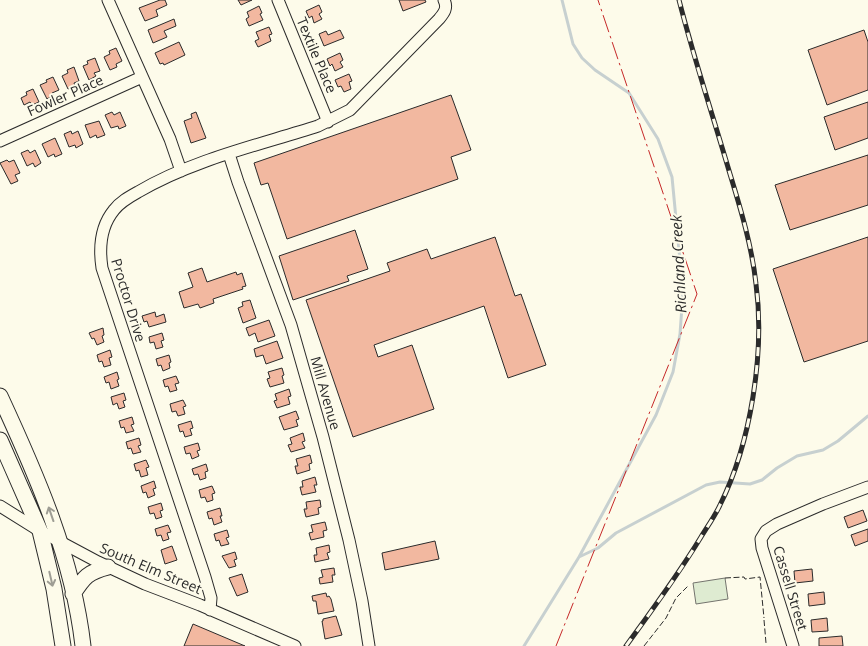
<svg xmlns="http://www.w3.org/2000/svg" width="868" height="646" font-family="'Open Sans',sans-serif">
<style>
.green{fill:#deebd1;stroke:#74746e}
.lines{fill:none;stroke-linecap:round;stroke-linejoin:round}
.stream{stroke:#c7d0d0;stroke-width:3}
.building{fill:#f2b8a0;stroke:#2b2b2b}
.minor-casing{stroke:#2b2b2b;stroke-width:13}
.major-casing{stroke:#2b2b2b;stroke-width:17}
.minor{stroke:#fdfbea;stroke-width:11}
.major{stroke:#fdfbea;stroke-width:15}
.rail-casing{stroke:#2b2b2b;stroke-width:5}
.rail{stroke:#fdfbea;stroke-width:3;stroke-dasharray:9;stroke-linecap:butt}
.fence{stroke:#2b2b2b;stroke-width:1;stroke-dasharray:6 2.5;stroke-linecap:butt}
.power{stroke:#c62828;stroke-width:1;stroke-dasharray:18 4 2.5 4;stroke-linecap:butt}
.oneway{stroke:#9e9d94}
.labels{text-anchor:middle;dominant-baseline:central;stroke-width:4;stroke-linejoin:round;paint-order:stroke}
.street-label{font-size:14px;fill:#2b2b2b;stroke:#fdfbea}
.water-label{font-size:15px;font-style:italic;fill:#2b2b2b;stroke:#fdfbea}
</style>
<rect width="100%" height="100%" fill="#fdfbea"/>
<path class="green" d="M 725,578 L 728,599 L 696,604 L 693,583 Z"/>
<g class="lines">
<path class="stream" d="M 579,557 L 598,548 L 616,533 L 706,485 L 720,482 L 750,484 L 762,480 L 777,468 L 797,456 L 823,450 L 838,441 L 868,416
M 524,646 L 579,557 L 656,415 L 673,372 L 680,334 L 683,292 L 672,177 L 658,139 L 629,93 L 595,70 L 582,58 L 573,44 L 562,0"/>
</g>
<path class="building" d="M 160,0 L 165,0 L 167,5 L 156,10 L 158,16 L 145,21 L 139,8 Z
M 238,0 L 252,0 L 241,5 Z
M 399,0 L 425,0 L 426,2 L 403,11 Z
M 319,5 L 322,12 L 319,14 L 322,19 L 314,23 L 312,16 L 309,18 L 306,11 Z
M 259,6 L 262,13 L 260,14 L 263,20 L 249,26 L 246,19 L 249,17 L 247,12 Z
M 174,19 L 176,26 L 164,31 L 167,37 L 153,43 L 148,30 Z
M 269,27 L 272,34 L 269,35 L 271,41 L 258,47 L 255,41 L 259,39 L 256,32 Z
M 340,30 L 344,38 L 324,46 L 319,34 L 326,31 L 328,35 Z
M 864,30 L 868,42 L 868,90 L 827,105 L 808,50 Z
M 179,42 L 185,55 L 164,65 L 163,63 L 160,64 L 155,53 Z
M 116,48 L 122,61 L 116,64 L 117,67 L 110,70 L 104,57 L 110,54 L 109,51 Z
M 340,53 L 343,60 L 340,62 L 343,67 L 335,71 L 332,64 L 330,66 L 327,59 Z
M 95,58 L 100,71 L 94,73 L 96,76 L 89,80 L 83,66 L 88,64 L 87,61 Z
M 74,67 L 79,81 L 74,83 L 75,86 L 68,89 L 62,76 L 68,73 L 67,70 Z
M 349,74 L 352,81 L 349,82 L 351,89 L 344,92 L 341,86 L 338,87 L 335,80 Z
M 53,77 L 59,90 L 52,93 L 54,95 L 47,99 L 40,85 L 47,82 L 46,80 Z
M 33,89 L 39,102 L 32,105 L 30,102 L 24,105 L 21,98 L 27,95 L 26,92 Z
M 451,95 L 471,150 L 451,157 L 458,179 L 287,239 L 268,183 L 261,185 L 254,163 Z
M 868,102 L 868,138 L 835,150 L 824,117 Z
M 112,112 L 114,115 L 120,112 L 126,126 L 119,129 L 118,126 L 111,128 L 105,115 Z
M 196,112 L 206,138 L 191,143 L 184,121 L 192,118 L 191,114 Z
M 99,121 L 105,135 L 97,138 L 96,135 L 90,138 L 85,125 Z
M 71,131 L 72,134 L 78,131 L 83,144 L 76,148 L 75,145 L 69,147 L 64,134 Z
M 55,138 L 62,154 L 55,157 L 54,154 L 48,157 L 42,144 Z
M 28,150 L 30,153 L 35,150 L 41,163 L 35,167 L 33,163 L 27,166 L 21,153 Z
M 868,155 L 868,205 L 790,230 L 775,185 Z
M 7,160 L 9,162 L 14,160 L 20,173 L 15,175 L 18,181 L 11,184 L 0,163 Z
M 355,230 L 368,269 L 347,276 L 349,281 L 293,300 L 279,256 Z
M 495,237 L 515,296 L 521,294 L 546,365 L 508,378 L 484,306 L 374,345 L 378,357 L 412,345 L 434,409 L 353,437 L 306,300 L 390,271 L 387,263 L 427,249 L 431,259 Z
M 868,237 L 868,341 L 804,362 L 773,269 Z
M 202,268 L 207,282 L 236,272 L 237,275 L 242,273 L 246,286 L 242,287 L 243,289 L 213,299 L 214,303 L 200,308 L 198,304 L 184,308 L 179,292 L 193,287 L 188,273 Z
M 250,300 L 256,318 L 243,323 L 238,308 L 243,306 L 242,302 Z
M 155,312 L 156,317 L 164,314 L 166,322 L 149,327 L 147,321 L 144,322 L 142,316 Z
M 269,320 L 275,336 L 258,342 L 255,333 L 249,336 L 246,328 Z
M 103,328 L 104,335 L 102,336 L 104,342 L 97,345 L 94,338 L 92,339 L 89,333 Z
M 162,333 L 164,340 L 161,341 L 163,347 L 156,349 L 154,342 L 150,343 L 149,337 Z
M 277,341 L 283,358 L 266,364 L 263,355 L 256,357 L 254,349 Z
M 110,350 L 112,357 L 109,358 L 111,365 L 104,367 L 102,361 L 99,362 L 97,355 Z
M 169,355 L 171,362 L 169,363 L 170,368 L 163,371 L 161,365 L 158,366 L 156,359 Z
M 282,368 L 284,375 L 282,376 L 284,383 L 270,387 L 267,379 L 270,378 L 268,372 Z
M 117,372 L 119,379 L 117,380 L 119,386 L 111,389 L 109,382 L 106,383 L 104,377 Z
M 176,376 L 179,383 L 175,384 L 177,390 L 170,392 L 168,386 L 165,387 L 163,380 Z
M 289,389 L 291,396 L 288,397 L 290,404 L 277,408 L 274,401 L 277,400 L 275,394 Z
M 124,393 L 126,400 L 123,401 L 125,407 L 119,409 L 117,403 L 113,405 L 111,397 Z
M 183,400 L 186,406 L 183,407 L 185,414 L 178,416 L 176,411 L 172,412 L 170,404 Z
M 296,411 L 299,419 L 296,420 L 298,426 L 284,430 L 279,417 Z
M 132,417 L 134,424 L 131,425 L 134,431 L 126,433 L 124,427 L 121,428 L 119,421 Z
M 191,421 L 193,428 L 190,429 L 192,435 L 185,437 L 183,431 L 180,432 L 178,425 Z
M 303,433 L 305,441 L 302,442 L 305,448 L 291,452 L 288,445 L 292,444 L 290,438 Z
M 139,438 L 141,445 L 138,446 L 141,452 L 133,454 L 131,448 L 128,449 L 126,442 Z
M 198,443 L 200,450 L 197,451 L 199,456 L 192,459 L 190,453 L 186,454 L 184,447 Z
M 310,455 L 312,463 L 309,464 L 310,470 L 297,474 L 295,466 L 298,466 L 296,459 Z
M 146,460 L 149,467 L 146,468 L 148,475 L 141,477 L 139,470 L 136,471 L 134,464 Z
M 206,464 L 208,471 L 205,472 L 206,478 L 200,480 L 198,474 L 194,475 L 192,469 Z
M 315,477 L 317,485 L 314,485 L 316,492 L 302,495 L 300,487 L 303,487 L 302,481 Z
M 154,481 L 156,488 L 153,489 L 155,495 L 148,498 L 146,492 L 143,493 L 141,486 Z
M 212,486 L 215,493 L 212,494 L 213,500 L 207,502 L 205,497 L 201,498 L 199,490 Z
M 320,500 L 321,507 L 318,508 L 319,514 L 306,517 L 304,509 L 307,509 L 306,502 Z
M 161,503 L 163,510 L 160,511 L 162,517 L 156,519 L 154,513 L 150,514 L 148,507 Z
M 220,508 L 222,516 L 220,516 L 222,522 L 214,525 L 212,518 L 209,519 L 207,512 Z
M 863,510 L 867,521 L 848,528 L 844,517 Z
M 325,522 L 327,530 L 323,531 L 324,537 L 311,540 L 309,533 L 313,532 L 311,525 Z
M 168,525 L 171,532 L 167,533 L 169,539 L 163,541 L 161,535 L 157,536 L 155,529 Z
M 868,529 L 868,541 L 855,546 L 851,535 Z
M 227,530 L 229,537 L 226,538 L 229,544 L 221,546 L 219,540 L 216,541 L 214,534 Z
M 435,541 L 439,559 L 385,570 L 382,553 Z
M 329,545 L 330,552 L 327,553 L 329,559 L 315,562 L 314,555 L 317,555 L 316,548 Z
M 172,546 L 177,560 L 165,564 L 161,550 Z
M 235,552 L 237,559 L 234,560 L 236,566 L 229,568 L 222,556 Z
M 334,568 L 335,575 L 332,575 L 333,582 L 320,584 L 319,578 L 323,577 L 321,570 Z
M 812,569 L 813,581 L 795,583 L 794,571 Z
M 242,574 L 248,592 L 237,596 L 229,578 Z
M 824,592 L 825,604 L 809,606 L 808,594 Z
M 326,593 L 327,597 L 329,596 L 331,599 L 334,611 L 318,614 L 316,601 L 313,601 L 312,596 Z
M 336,616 L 342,635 L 325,639 L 322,621 L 323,621 L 323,619 Z
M 827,618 L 828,631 L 812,632 L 811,620 Z
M 193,624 L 245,646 L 184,646 Z
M 842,636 L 843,646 L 819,646 L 819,638 Z"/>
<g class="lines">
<g class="minor-casing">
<path id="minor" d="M 108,0 L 170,139 L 181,171
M 278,0 L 328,122
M 0,141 L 142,77
M 229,154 L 238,182 L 291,325 L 323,437 L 349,540 L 362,601 L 369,646
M 0,506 L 40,531 L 98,562 L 145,584 L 200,605 L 295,646
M 210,610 L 211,598 L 205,577 L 102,268 C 99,248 100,227 114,210 C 120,202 129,197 138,192 C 192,160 259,145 318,126 L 350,110 L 439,19 C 444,13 448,8 444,0
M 793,646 L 762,548 L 761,539 L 766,531 L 777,524 L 823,504 L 868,487"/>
</g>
<g class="major-casing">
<path id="major" d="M 0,396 C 37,476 73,558 83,646
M 0,440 L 40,531 L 54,589 L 63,646
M 73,594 C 84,577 88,572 108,567"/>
</g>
<use href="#minor" class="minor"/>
<use href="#major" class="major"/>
<g class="rail-casing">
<path id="rail" d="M 626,646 C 652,610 678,575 701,537 C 707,527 715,516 720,505 C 751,443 765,352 756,284 C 752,247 741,210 730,174 C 713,116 694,59 679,0"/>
</g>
<use href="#rail" class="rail"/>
<path class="fence" d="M 725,578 L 744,577 L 745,579 L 760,577 L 764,618
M 764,620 L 766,643
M 644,646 L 666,618 L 676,598 L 688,586"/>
<path class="power" d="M 556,646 L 697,294 L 598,0"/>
</g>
<defs><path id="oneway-shaft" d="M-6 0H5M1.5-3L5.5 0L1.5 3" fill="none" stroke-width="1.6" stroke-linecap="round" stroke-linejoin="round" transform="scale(1.25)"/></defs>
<g class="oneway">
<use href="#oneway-shaft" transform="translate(51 514) rotate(-109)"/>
<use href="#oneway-shaft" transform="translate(51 579) rotate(77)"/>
</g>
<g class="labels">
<g class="street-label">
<text transform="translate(317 55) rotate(67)">Textile Place</text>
<text transform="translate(65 95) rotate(-24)">Fowler Place</text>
<text transform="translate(129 300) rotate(73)">Proctor Drive</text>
<text transform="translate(326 393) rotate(74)">Mill Avenue</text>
<text transform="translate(151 568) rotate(23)">South Elm Street</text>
<text transform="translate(791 588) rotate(73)">Cassell Street</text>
</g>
<g class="water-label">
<text transform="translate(678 264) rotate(-93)">Richland Creek</text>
</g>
</g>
</svg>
